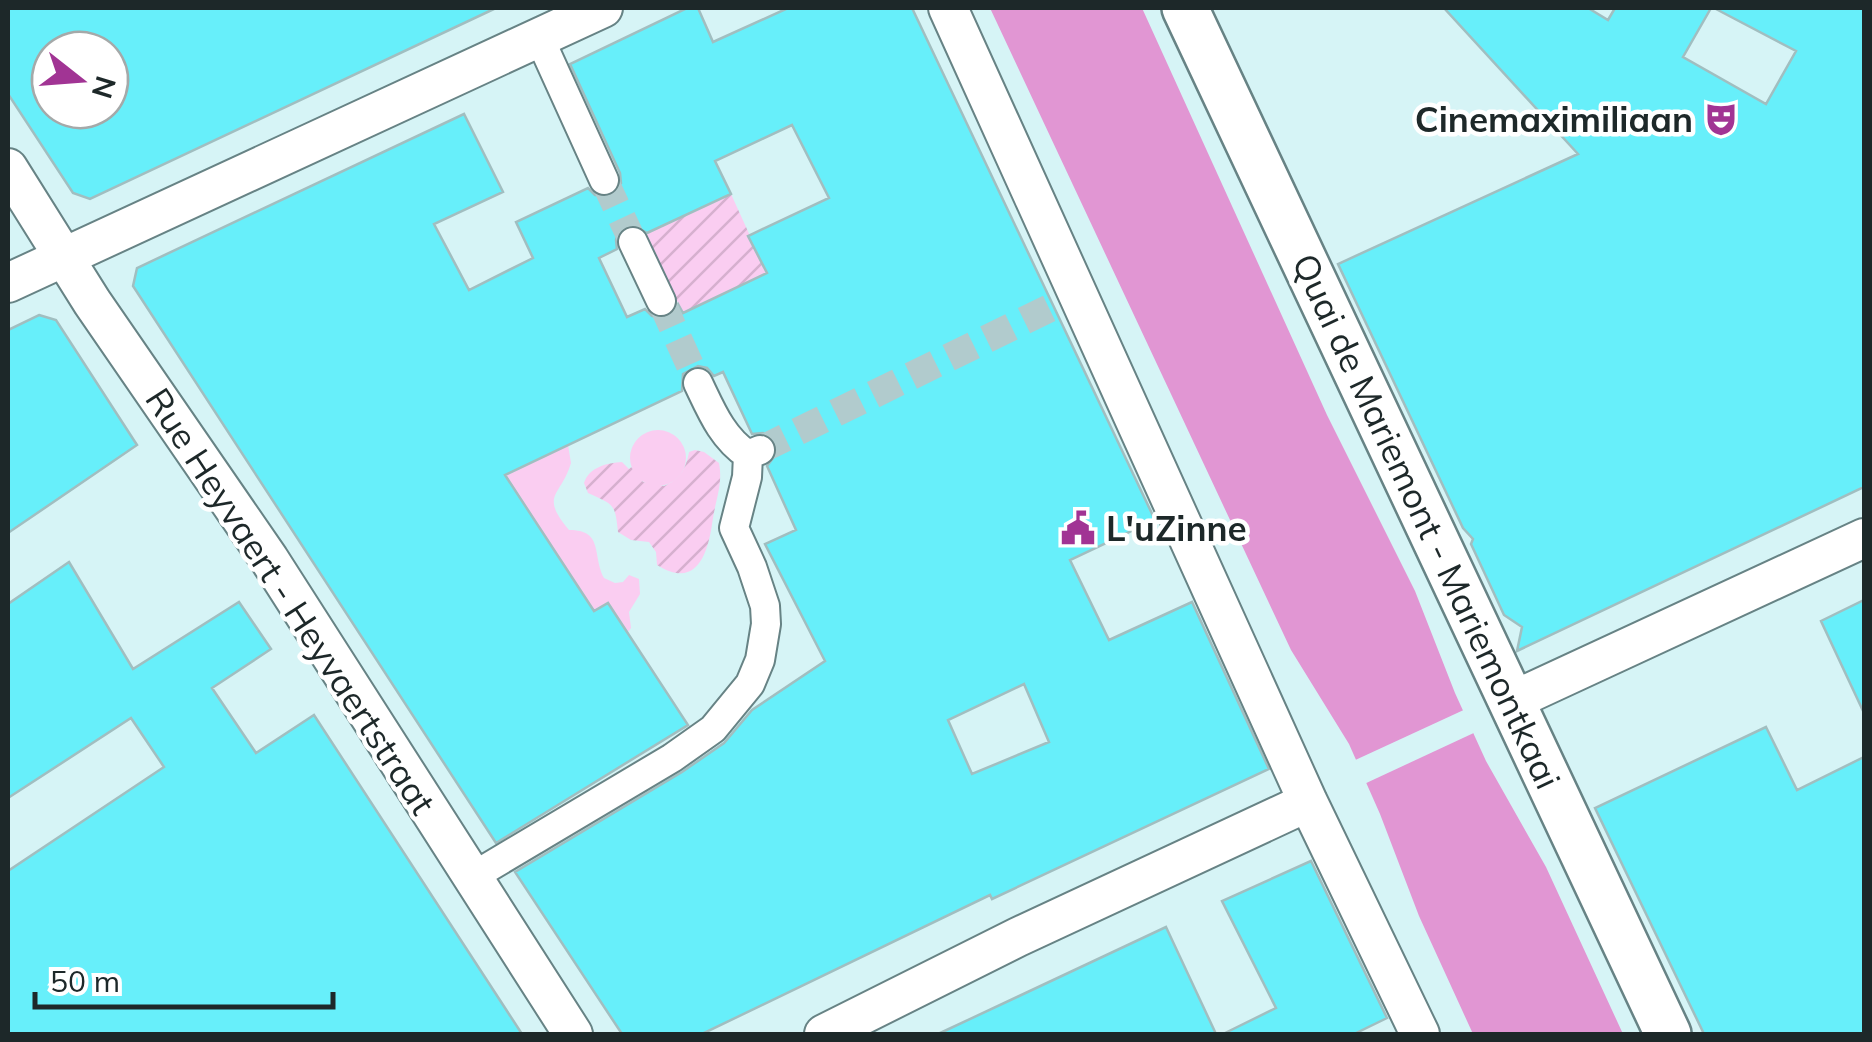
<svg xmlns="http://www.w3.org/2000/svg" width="1872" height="1042" font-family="Mulish,sans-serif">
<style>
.green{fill:#facdf1}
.garden{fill:url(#garden-furrows)}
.water{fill:#e196d3}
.pier{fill:#d6f4f6}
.building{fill:#67effa;stroke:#a1bec0;stroke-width:2.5;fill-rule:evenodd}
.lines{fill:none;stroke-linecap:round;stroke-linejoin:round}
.pedestrian-tunnel{stroke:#b1cbcd;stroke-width:28;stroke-dasharray:28 14;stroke-linecap:butt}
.pedestrian-casing{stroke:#678385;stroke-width:32}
.minor-casing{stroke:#678385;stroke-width:42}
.tertiary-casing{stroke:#678385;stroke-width:50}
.pedestrian{stroke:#fff;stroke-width:28}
.minor{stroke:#fff;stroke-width:38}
.tertiary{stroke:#fff;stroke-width:45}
.labels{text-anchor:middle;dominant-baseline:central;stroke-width:9;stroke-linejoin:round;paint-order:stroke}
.poi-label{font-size:35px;font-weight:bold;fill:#1d2829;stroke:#fff;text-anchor:end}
.street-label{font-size:35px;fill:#1d2829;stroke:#fff}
</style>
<defs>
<pattern id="garden-furrows" width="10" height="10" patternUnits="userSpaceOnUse" patternTransform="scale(2.5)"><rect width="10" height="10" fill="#facdf1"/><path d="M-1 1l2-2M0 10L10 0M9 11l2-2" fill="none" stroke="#d6b0cf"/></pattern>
</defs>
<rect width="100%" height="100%" fill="#d6f4f6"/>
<path class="green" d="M630 458a28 28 0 1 1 56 0a28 28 0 1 1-56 0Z
M 568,445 L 571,463 C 561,497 539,494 569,530 C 604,530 592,555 604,578 L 615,583 L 623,582 L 629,575 L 639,579 L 640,594 L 629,612 L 631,628 L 627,633 L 594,611 L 497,462 Z"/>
<path class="garden" d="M 731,194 L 767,273 L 683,313 L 645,234 Z
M 695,450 L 704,452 L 719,463 C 723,483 716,499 713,518 C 709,547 700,592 657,565 L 656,552 L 649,542 L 631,540 L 618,532 C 615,503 614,505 588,493 L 584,483 C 589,467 607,463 622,462 L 629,469 L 631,467 L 643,482 L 664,486 C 681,479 686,468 689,452 Z"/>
<path class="water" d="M 990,8 L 1142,8 L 1327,415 L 1415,591 L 1455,693 L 1486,761 L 1546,867 L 1623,1034 L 1473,1034 L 1419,916 L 1380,814 L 1349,744 L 1291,650 Z"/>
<path class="pier" d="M 1468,708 L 1478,731 L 1362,785 L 1351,762 Z"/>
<path class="building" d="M 8,8 L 496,8 L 90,199 L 73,193 L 8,94 ZM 50,50 L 110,50 L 110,110 L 50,110 Z
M 687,8 L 698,8 L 713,42 L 788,8 L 912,8 L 1155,520 L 1070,560 L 1109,640 L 1192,602 L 1269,769 L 992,899 L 990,895 L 702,1034 L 622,1034 L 515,872 L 682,772 L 724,743 L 752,710 L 825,661 L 765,544 L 796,530 L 767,466 L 777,453 L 776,442 L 763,433 L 752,434 L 723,372 L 714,376 L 707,368 L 698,366 L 683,374 L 682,391 L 505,475 L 594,611 L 608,603 L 688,725 L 496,843 L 133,286 L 137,268 L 464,114 L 503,192 L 434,224 L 469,290 L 533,258 L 516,222 L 588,188 L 595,195 L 610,196 L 621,183 L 620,173 L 570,64 ZM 792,125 L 829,198 L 748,236 L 767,273 L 683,313 L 678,304 L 668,317 L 652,316 L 645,309 L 627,317 L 599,258 L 617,249 L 616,240 L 619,231 L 633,225 L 647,233 L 731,194 L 715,161 ZM 1024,684 L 1049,742 L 972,774 L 948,720 Z
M 1444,8 L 1588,8 L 1608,20 L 1615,8 L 1711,8 L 1683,57 L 1766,104 L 1796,51 L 1714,8 L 1864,8 L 1864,487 L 1517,651 L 1522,627 L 1504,615 L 1471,544 L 1473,539 L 1463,528 L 1338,264 L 1578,154 Z
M 39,315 L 56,320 L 137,445 L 8,533 L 8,330 Z
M 69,562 L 133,669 L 239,602 L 271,649 L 212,688 L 256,753 L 314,715 L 522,1034 L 8,1034 L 8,871 L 164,767 L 131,718 L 8,798 L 8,604 Z
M 1864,600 L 1864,713 L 1821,621 Z
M 1766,727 L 1797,790 L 1864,757 L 1864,1034 L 1704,1034 L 1595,808 Z
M 1311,861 L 1387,1018 L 1354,1034 L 1223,1034 L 1276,1008 L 1222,901 Z
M 1166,927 L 1216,1034 L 938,1034 L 1017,997 Z"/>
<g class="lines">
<path class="pedestrian-tunnel" d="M 604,180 L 633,242
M 661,301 L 698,383
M 760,450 L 1054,306"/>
<g class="pedestrian-casing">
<path id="pedestrian" d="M 539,37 L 604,180
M 633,242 L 661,301
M 698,383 C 711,410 722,438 748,455
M 472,877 L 672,758 L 713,729 L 750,684 L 760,660 L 766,624 L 765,606 L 752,567 L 734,528 L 747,477 L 748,455 L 760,450"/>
</g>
<g class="minor-casing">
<path id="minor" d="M 948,8 L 1308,802 L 1420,1034
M 8,168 L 92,302 L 269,559 L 573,1034
M 8,283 L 603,8
M 1512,701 L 1864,538
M 824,1034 L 1018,937 L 1308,802"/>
</g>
<g class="tertiary-casing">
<path id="tertiary" d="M 1185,8 L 1668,1034"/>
</g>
<use href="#pedestrian" class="pedestrian"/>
<use href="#minor" class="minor"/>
<use href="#tertiary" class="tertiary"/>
</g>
<defs>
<g id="theatre-bare" transform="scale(2.7)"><path d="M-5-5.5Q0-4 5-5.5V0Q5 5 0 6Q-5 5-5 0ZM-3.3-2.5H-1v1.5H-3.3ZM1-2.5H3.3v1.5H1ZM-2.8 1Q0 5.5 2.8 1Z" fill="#a13494" stroke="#fff" stroke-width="2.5" paint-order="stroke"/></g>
<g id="civic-bare" transform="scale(2.7)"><path d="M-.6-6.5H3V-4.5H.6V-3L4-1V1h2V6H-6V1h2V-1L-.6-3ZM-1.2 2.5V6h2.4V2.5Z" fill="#a13494" stroke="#fff" stroke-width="2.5" paint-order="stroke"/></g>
</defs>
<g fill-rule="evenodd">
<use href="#theatre-bare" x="1721" y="119"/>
<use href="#civic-bare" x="1078" y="528"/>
</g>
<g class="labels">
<g class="poi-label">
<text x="1693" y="119">Cinemaximiliaan</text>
<text x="1106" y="528" text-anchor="start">L'uZinne</text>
</g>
<g class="street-label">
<text transform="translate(1427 521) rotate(65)">Quai de Mariemont - Mariemontkaai</text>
<text transform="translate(291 601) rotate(57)">Rue Heyvaert - Heyvaertstraat</text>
</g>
</g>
<rect width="1872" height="1042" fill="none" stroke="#1d2829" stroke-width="20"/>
<g transform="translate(80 80) rotate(107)"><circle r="48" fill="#ffffff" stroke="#a5a9a9" stroke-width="2.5"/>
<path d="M0-8L18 38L0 25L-18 38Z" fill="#a13494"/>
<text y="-15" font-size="28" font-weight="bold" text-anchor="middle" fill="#1d2829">N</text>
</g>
<path d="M35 992v15h298v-15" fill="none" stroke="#1d2829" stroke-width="5"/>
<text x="50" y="992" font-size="30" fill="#1d2829" stroke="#ffffff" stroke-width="8" paint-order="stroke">50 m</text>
</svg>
